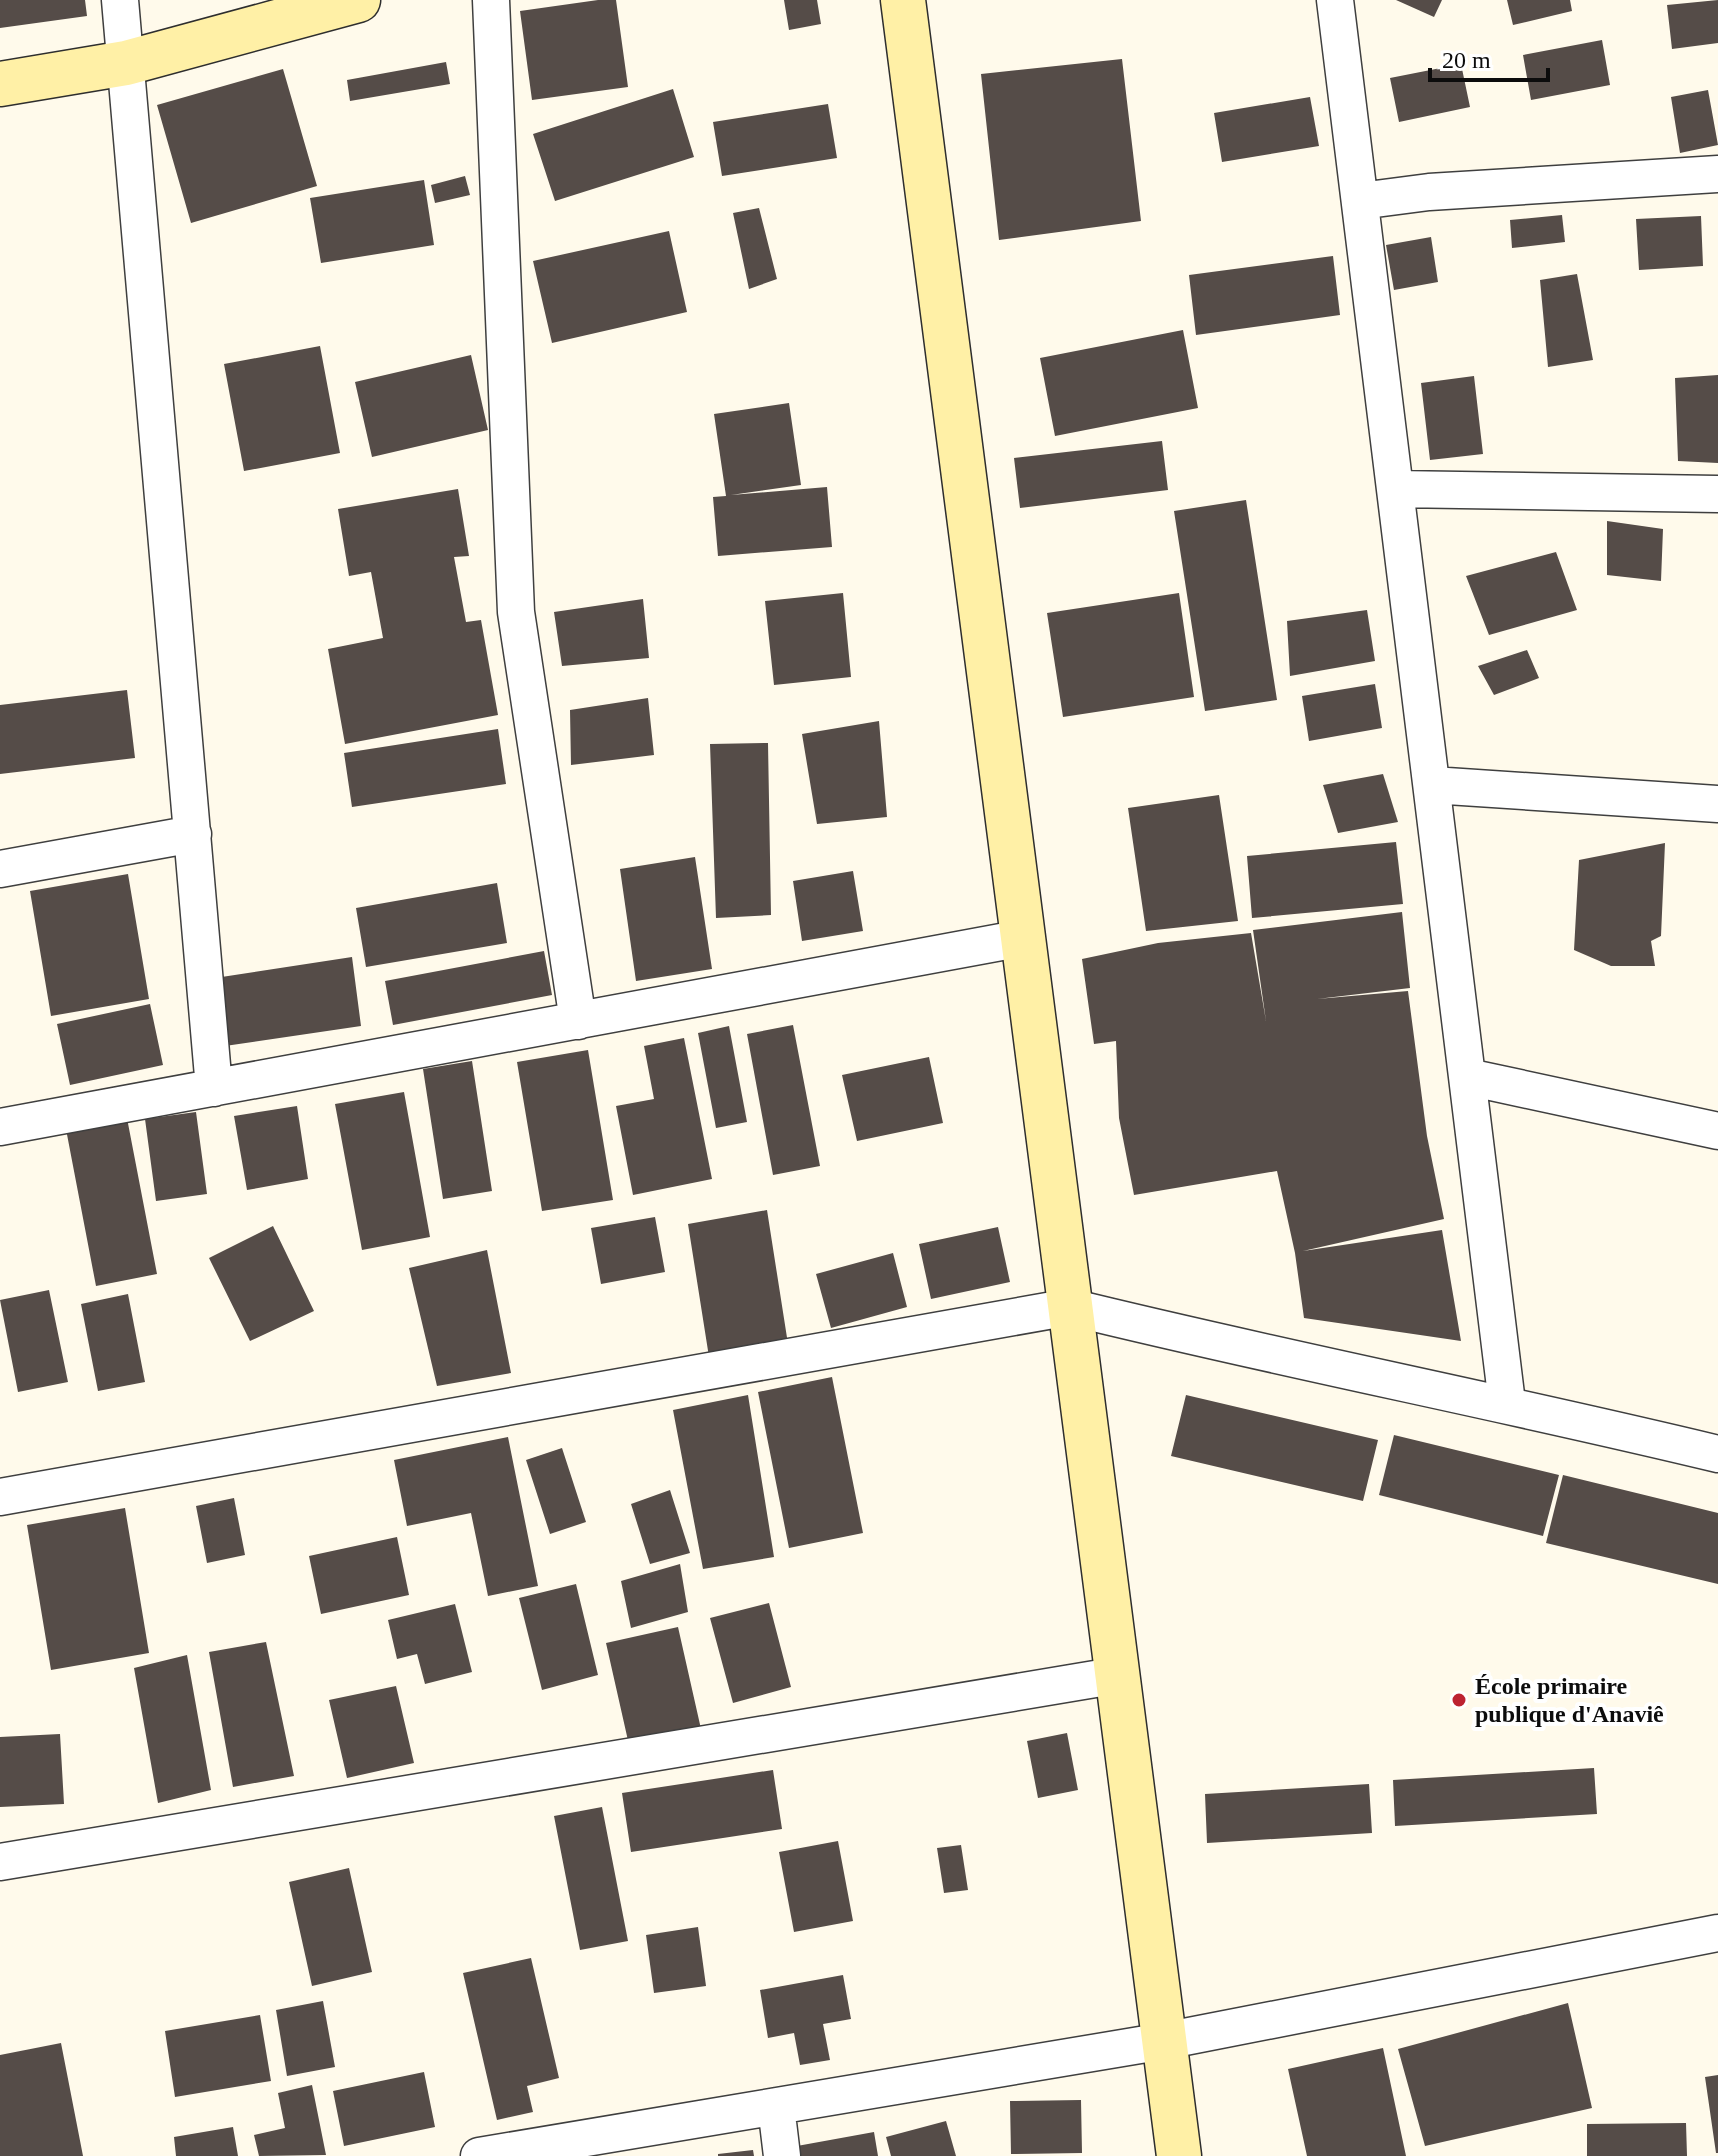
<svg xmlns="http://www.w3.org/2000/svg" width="1718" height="2156" font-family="'Times New Roman',serif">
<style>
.building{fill:#554c48}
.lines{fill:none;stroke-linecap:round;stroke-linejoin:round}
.street-casing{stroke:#3f3f3f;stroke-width:39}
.secondary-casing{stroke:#2e2e2e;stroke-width:47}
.street{stroke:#fff;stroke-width:36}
.secondary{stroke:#fff0a6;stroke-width:44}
.poi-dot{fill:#bd2332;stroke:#fff;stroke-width:3}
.labels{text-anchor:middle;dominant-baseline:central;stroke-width:8;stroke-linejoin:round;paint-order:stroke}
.poi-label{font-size:24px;font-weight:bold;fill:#0c0c0c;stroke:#fff;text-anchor:start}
</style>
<rect width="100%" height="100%" fill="#fffaeb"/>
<path class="building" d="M 0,0 L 85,0 L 87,16 L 0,28 Z
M 598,0 L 616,0 L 628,87 L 532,100 L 520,11 Z
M 784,0 L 817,0 L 821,24 L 789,30 Z
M 1396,0 L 1442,0 L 1434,17 Z
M 1507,0 L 1570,0 L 1572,11 L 1513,25 Z
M 1718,0 L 1718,43 L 1672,49 L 1667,5 Z
M 1602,40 L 1610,85 L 1531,100 L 1523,55 Z
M 1122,59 L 1141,221 L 999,240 L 981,74 Z
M 446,62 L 450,84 L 350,101 L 347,80 Z
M 1461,64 L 1470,107 L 1399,122 L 1390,78 Z
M 283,69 L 317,186 L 191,223 L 157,105 Z
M 673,89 L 694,157 L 555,201 L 533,134 Z
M 1708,90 L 1718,145 L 1680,153 L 1671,97 Z
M 1310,97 L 1319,146 L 1222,162 L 1214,113 Z
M 828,104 L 837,158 L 722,176 L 713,122 Z
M 465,176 L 470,195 L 435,203 L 431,185 Z
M 424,180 L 434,245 L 321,263 L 310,198 Z
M 759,208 L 777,279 L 749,289 L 733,213 Z
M 1562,215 L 1565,242 L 1512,248 L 1510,220 Z
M 1701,216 L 1703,266 L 1639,270 L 1636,219 Z
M 669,231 L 687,312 L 552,343 L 533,261 Z
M 1431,237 L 1438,282 L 1394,290 L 1386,245 Z
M 1333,256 L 1340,315 L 1196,335 L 1189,275 Z
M 1577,274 L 1593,360 L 1548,367 L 1540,280 Z
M 1183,330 L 1198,408 L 1055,436 L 1040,358 Z
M 320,346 L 340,453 L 244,471 L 224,364 Z
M 471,355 L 488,430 L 372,457 L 355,382 Z
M 1718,375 L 1718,463 L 1678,461 L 1675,378 Z
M 1474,376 L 1483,454 L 1430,460 L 1421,383 Z
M 789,403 L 801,485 L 731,495 L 827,487 L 832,547 L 718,556 L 713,497 L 726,496 L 714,414 Z
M 1162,441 L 1168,490 L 1020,508 L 1014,458 Z
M 458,489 L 469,556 L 454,557 L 466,622 L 481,620 L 498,715 L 345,744 L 328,649 L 383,638 L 371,572 L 349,576 L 338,509 Z
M 1246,500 L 1277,700 L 1205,711 L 1174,511 Z
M 1607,521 L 1663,529 L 1661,581 L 1607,575 Z
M 1556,552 L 1577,610 L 1489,635 L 1466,576 Z
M 843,593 L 851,677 L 774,685 L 765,601 Z
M 1179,593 L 1194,697 L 1063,717 L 1047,613 Z
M 643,599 L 649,658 L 562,666 L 554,612 Z
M 1367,610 L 1375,661 L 1290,676 L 1287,621 Z
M 1527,650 L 1539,678 L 1494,695 L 1478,666 Z
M 1375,684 L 1382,728 L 1309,741 L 1302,696 Z
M 127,690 L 135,758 L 0,774 L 0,705 Z
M 648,698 L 654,755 L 571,765 L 570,710 Z
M 879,721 L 887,817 L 817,824 L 802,734 Z
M 498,729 L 506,784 L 352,807 L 344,753 Z
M 768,743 L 771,915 L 716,918 L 710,744 Z
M 1383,774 L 1398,822 L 1338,833 L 1323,785 Z
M 1219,795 L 1238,921 L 1146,931 L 1128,808 Z
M 1396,842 L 1403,904 L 1252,918 L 1247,856 Z
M 1665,843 L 1661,936 L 1651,941 L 1655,966 L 1611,966 L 1574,950 L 1579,860 Z
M 695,857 L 712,969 L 636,981 L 620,869 Z
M 853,871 L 863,931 L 802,941 L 793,881 Z
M 128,874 L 149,999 L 51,1016 L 30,891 Z
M 497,883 L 507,943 L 366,967 L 356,908 Z
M 1402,912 L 1410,988 L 1317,999 L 1408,991 L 1427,1136 L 1444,1219 L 1303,1251 L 1442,1230 L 1461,1341 L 1304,1318 L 1295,1253 L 1277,1171 L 1134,1195 L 1119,1118 L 1116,1041 L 1094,1044 L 1082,959 L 1158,943 L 1251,933 L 1266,1021 L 1253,930 Z
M 544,951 L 552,995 L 393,1025 L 385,981 Z
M 352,957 L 361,1026 L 225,1046 L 215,978 Z
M 150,1004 L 163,1065 L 70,1085 L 57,1024 Z
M 793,1025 L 820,1166 L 773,1175 L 747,1034 Z
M 729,1026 L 747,1122 L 716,1128 L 698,1033 Z
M 684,1038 L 712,1179 L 633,1195 L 616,1106 L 654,1099 L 644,1046 Z
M 588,1050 L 613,1200 L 542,1211 L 517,1062 Z
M 929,1057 L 943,1123 L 857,1141 L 842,1075 Z
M 472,1061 L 492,1191 L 443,1199 L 423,1069 Z
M 404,1092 L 430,1237 L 362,1250 L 335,1104 Z
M 297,1106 L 308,1179 L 247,1190 L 234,1116 Z
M 196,1112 L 207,1194 L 156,1201 L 145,1119 Z
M 126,1113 L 157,1274 L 96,1286 L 65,1124 Z
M 767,1210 L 788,1344 L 709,1357 L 688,1224 Z
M 655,1217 L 665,1272 L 601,1284 L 591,1228 Z
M 273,1226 L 314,1311 L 250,1341 L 209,1258 Z
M 998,1227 L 1010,1282 L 931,1299 L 919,1244 Z
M 487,1250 L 511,1373 L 437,1386 L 409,1268 Z
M 893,1253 L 907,1307 L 831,1328 L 816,1274 Z
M 49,1290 L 68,1382 L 18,1392 L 0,1300 Z
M 128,1294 L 145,1382 L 98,1391 L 81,1304 Z
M 832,1377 L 863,1533 L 789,1548 L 758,1392 Z
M 748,1395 L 774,1557 L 703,1569 L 673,1410 Z
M 1186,1395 L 1378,1440 L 1363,1501 L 1171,1456 Z
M 1394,1435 L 1559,1475 L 1543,1536 L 1379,1495 Z
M 508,1437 L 538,1586 L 488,1596 L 471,1513 L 407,1526 L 394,1460 Z
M 562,1448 L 586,1522 L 550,1534 L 526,1460 Z
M 1563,1475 L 1718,1513 L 1718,1584 L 1546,1543 Z
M 670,1490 L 690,1553 L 650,1564 L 631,1504 Z
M 234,1498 L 245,1555 L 207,1563 L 196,1506 Z
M 125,1508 L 149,1653 L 51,1670 L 27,1525 Z
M 397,1537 L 409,1595 L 321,1614 L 309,1556 Z
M 680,1564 L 688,1612 L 631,1628 L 621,1581 Z
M 576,1584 L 598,1675 L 542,1690 L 519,1598 Z
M 769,1603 L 791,1687 L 733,1703 L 710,1618 Z
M 455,1604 L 472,1672 L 425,1684 L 417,1654 L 397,1659 L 388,1620 Z
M 678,1627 L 701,1729 L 629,1745 L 606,1643 Z
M 266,1642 L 294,1776 L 233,1787 L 209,1652 Z
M 187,1655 L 211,1790 L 158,1803 L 134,1668 Z
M 396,1686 L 414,1763 L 347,1778 L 329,1700 Z
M 1067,1733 L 1078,1790 L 1038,1798 L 1027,1741 Z
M 60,1734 L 64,1804 L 0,1807 L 0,1737 Z
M 1594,1768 L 1597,1814 L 1395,1826 L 1393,1780 Z
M 773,1770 L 782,1829 L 631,1852 L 622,1793 Z
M 1369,1784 L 1372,1833 L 1207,1843 L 1205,1794 Z
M 602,1807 L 628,1941 L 580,1950 L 554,1816 Z
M 838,1841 L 853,1921 L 794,1932 L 779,1852 Z
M 961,1845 L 968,1890 L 944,1893 L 937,1848 Z
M 349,1868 L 372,1972 L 312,1986 L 289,1882 Z
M 698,1927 L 706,1986 L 654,1993 L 646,1935 Z
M 531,1958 L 559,2078 L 527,2086 L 533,2112 L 497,2120 L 463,1973 Z
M 843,1975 L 851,2019 L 823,2024 L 830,2060 L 800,2065 L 794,2033 L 768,2038 L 760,1990 Z
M 323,2001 L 335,2067 L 287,2076 L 276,2010 Z
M 1568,2003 L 1592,2108 L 1425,2146 L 1398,2049 Z
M 260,2015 L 271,2081 L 175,2097 L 165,2031 Z
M 61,2043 L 83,2156 L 0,2156 L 0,2055 Z
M 1383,2048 L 1406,2156 L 1307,2156 L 1288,2069 Z
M 424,2072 L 435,2127 L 344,2146 L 333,2091 Z
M 1718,2075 L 1718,2153 L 1716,2153 L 1705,2077 Z
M 312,2085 L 326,2155 L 259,2156 L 254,2135 L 285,2128 L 278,2093 Z
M 1081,2100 L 1082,2153 L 1011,2154 L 1010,2101 Z
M 946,2121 L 956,2156 L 891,2156 L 886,2137 Z
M 1686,2123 L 1687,2156 L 1587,2156 L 1587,2124 Z
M 233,2127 L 238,2156 L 176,2156 L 174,2137 Z
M 874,2132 L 878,2156 L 799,2156 L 797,2146 Z
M 753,2150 L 754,2156 L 718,2156 L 718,2154 Z"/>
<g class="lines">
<g class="street-casing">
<path id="street" d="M 120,0 L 214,1088
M 491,0 L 516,612 L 578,1021
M 1335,0 L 1507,1403
M 1360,201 L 1429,192 L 1718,174
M 1395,489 L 1718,494
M 1432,785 L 1718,804
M 0,869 L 193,834
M 1468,1077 L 1718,1131
M 0,1127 L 1023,938
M 0,1497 L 1070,1307 C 1285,1360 1503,1402 1718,1454
M 0,1862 L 1119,1675
M 776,2106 L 782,2156
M 479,2156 L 1164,2041 L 1718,1933"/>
</g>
<g class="secondary-casing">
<path id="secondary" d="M 903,0 L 1179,2156
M 0,84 L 126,63 L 358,0"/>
</g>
<use href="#street" class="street"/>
<use href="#secondary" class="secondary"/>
</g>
<circle class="poi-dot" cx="1459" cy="1700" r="8"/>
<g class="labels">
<g class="poi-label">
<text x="1475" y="1686">École primaire<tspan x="1475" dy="28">publique d'Anaviê</tspan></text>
</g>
</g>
<path d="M1430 68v12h118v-12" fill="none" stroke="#0c0c0c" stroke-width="4"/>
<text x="1442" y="68" font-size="24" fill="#0c0c0c" stroke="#ffffff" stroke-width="6" paint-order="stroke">20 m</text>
</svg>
